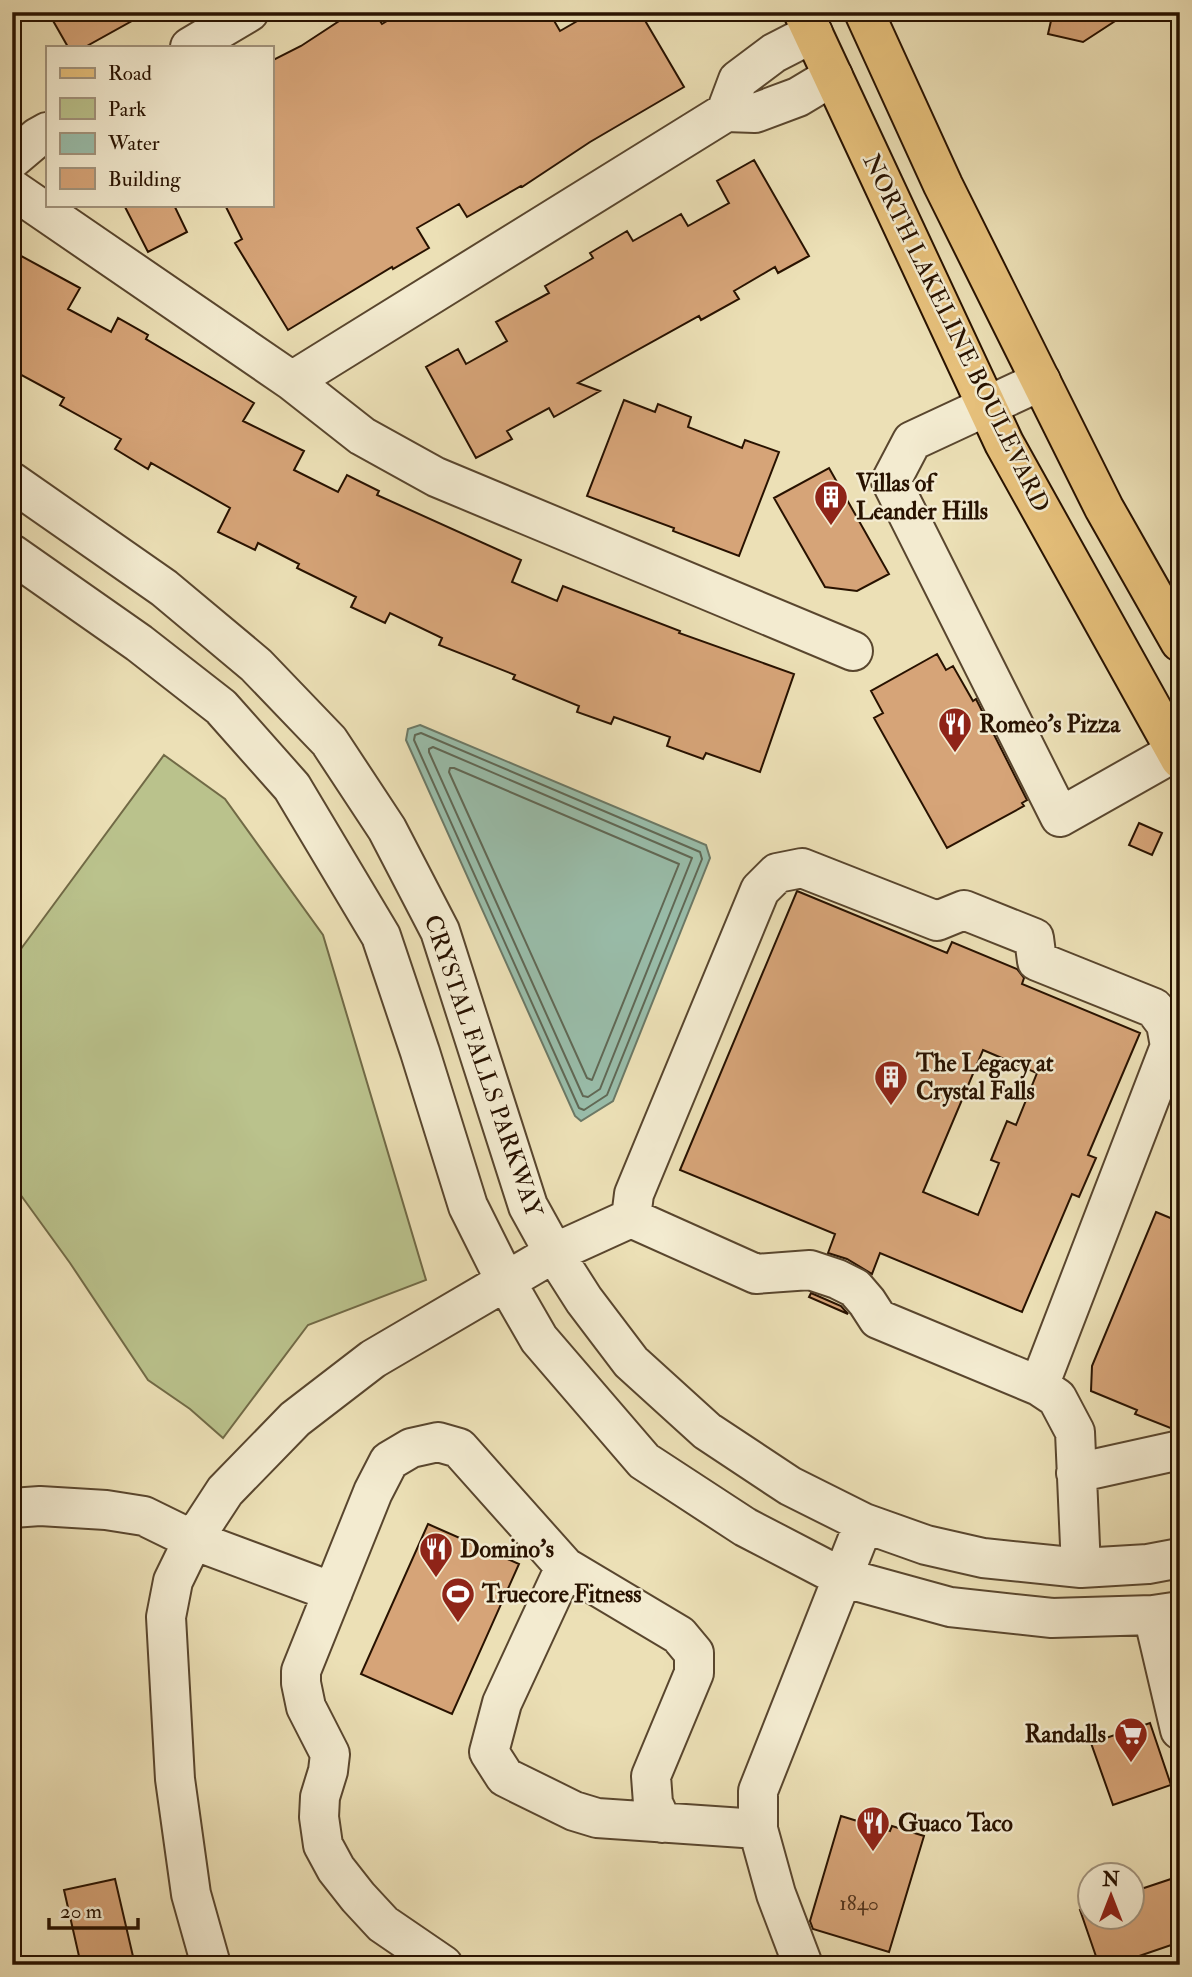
<svg xmlns="http://www.w3.org/2000/svg" width="1192" height="1977" font-family="'IM FELL Double Pica',serif">
<style>
.green{fill:#bac28c;stroke:#716a46;stroke-width:2}
.water{fill:#99bdaa;stroke:#6c7966;stroke-width:2}
.lines{fill:none;stroke-linecap:round;stroke-linejoin:round}
.shore{stroke:#606855;stroke-width:2}
.building{fill:#d6a478;stroke:#281200;stroke-width:2;fill-rule:evenodd}
.minor-casing{stroke:#59462e;stroke-width:42}
.major-casing{stroke:#281200;stroke-width:42}
.minor{stroke:#f3ebd0;stroke-width:38}
.major{stroke:#e6c07b;stroke-width:38}
.labels{text-anchor:middle;dominant-baseline:central;stroke-width:5;stroke-linejoin:round;paint-order:stroke}
.number-label{font-size:21px;fill:#54361e}
.street-label{font-size:24px;fill:#281200;stroke:#f3ebd0}
.poi-label{font-size:24px;font-weight:bold;fill:#281200;stroke:#f3ebd0;text-anchor:start}
</style>
<rect width="100%" height="100%" fill="#ece0b6"/>
<filter id="stains"><feTurbulence type="fractalNoise" baseFrequency=".00286" numOctaves="4"/><feColorMatrix values="0 0 0 0 .2 0 0 0 0 .09 0 0 0 0 .02 0 0 0 .5 -.17"/></filter>
<radialGradient id="worn" r=".72"><stop offset=".6" stop-color="#630" stop-opacity="0"/><stop offset="1" stop-color="#630" stop-opacity=".3"/></radialGradient>
<path class="green" d="M 164,755 L 225,799 L 323,935 L 426,1280 L 308,1325 L 223,1438 L 190,1409 L 148,1380 L 70,1263 L 12,1183 L 12,961 Z"/>
<path class="water" d="M 420,725 L 706,845 L 710,858 L 613,1101 L 581,1121 L 575,1116 L 406,740 L 408,729 Z"/>
<g class="lines">
<path class="shore" d="M 421,733 L 700,852 L 702,859 L 607,1095 L 584,1110 L 579,1108 L 414,740 L 415,735 Z
M 433,747 L 692,858 L 600,1089 L 588,1097 L 583,1096 L 429,752 L 429,749 Z
M 450,768 L 454,768 L 679,864 L 592,1080 L 587,1078 L 449,772 Z"/>
</g>
<path class="building" d="M 48,12 L 148,12 L 85,47 L 68,47 Z
M 353,12 L 374,12 L 382,24 L 402,12 L 549,12 L 560,31 L 593,12 L 640,12 L 684,87 L 590,142 L 522,187 L 521,186 L 467,217 L 459,204 L 417,228 L 429,248 L 393,269 L 392,267 L 288,330 L 235,243 L 242,239 L 225,205 L 271,205 L 271,61 L 301,46 Z
M 1053,12 L 1129,12 L 1083,42 L 1048,34 Z
M 754,160 L 809,256 L 778,273 L 775,267 L 734,291 L 739,299 L 701,320 L 699,316 L 578,383 L 600,391 L 554,417 L 549,408 L 507,431 L 512,439 L 476,458 L 426,367 L 458,349 L 466,364 L 507,341 L 496,322 L 549,293 L 545,286 L 593,258 L 590,253 L 627,231 L 633,241 L 681,214 L 688,226 L 729,203 L 717,181 Z
M 124,205 L 174,205 L 187,232 L 148,252 Z
M 12,251 L 80,288 L 68,309 L 111,332 L 118,318 L 148,335 L 146,339 L 254,403 L 243,421 L 304,451 L 294,470 L 338,492 L 347,475 L 379,491 L 377,495 L 521,560 L 512,582 L 557,601 L 563,586 L 680,631 L 679,633 L 794,674 L 760,772 L 706,753 L 703,759 L 667,746 L 670,737 L 614,717 L 611,724 L 577,712 L 579,706 L 513,679 L 515,675 L 439,645 L 442,638 L 390,613 L 385,623 L 351,607 L 356,597 L 297,568 L 299,564 L 258,543 L 255,550 L 218,532 L 230,508 L 151,463 L 148,469 L 115,449 L 121,439 L 60,405 L 64,398 L 12,370 Z
M 624,400 L 655,412 L 658,404 L 691,417 L 688,427 L 742,448 L 745,440 L 779,452 L 739,556 L 673,531 L 674,528 L 587,496 Z
M 829,468 L 889,574 L 857,591 L 825,587 L 774,498 Z
M 937,654 L 946,670 L 953,666 L 973,701 L 976,699 L 1027,800 L 1022,803 L 1024,806 L 947,848 L 874,718 L 883,713 L 871,691 Z
M 1139,823 L 1162,833 L 1152,855 L 1129,845 Z
M 797,891 L 947,953 L 952,942 L 1017,969 L 1024,978 L 1022,984 L 1140,1033 L 1088,1155 L 1096,1158 L 1079,1197 L 1072,1194 L 1022,1312 L 880,1253 L 872,1274 L 847,1259 L 828,1253 L 835,1234 L 680,1170 ZM 983,1050 L 1037,1073 L 1016,1125 L 1007,1121 L 991,1160 L 999,1163 L 978,1215 L 923,1192 Z
M 1156,1212 L 1180,1222 L 1180,1412 L 1173,1429 L 1135,1414 L 1137,1410 L 1091,1391 L 1092,1366 Z
M 811,1293 L 841,1306 L 848,1314 L 809,1297 Z
M 428,1524 L 519,1564 L 452,1714 L 361,1674 Z
M 1150,1723 L 1171,1785 L 1113,1805 L 1091,1743 Z
M 841,1816 L 890,1831 L 892,1826 L 924,1836 L 889,1952 L 813,1929 L 810,1921 Z
M 1180,1876 L 1180,1942 L 1113,1965 L 1099,1965 L 1080,1910 L 1090,1907 L 1090,1917 L 1132,1917 L 1132,1892 Z
M 115,1879 L 135,1965 L 81,1965 L 64,1890 Z"/>
<g class="lines">
<g class="minor-casing">
<path id="minor" d="M 813,33 L 774,53 L 738,80 L 726,112 L 755,113 L 798,97 L 833,76
M 190,47 L 249,12
M 12,159 L 38,137 L 47,132
M 12,189 L 292,381 L 362,436 L 436,477 L 853,651
M 292,381 L 726,112
M 1041,381 L 912,441 L 891,481 L 1060,817 L 1175,752
M 12,482 L 164,588 L 256,665 L 329,741 L 387,829 L 440,931 L 528,1206 L 554,1253 L 584,1300 L 631,1362 L 707,1431 L 790,1486 L 864,1523 L 926,1545 L 983,1558 L 1081,1568 L 1148,1564 L 1180,1558
M 12,554 L 139,643 L 221,707 L 292,787 L 381,936 L 420,1052 L 468,1206 L 505,1280 L 539,1339 L 644,1461 L 745,1527 L 841,1577 L 950,1607 L 1052,1618 L 1153,1615 L 1180,1611
M 1039,1386 L 1057,1398 L 1075,1432 L 1081,1568
M 1076,1473 L 1180,1450
M 12,1508 L 40,1506 L 106,1510 L 144,1516 L 193,1540 L 333,1592
M 565,1567 L 502,1703 L 489,1752 L 505,1777 L 574,1811 L 597,1818 L 758,1829
M 1153,1615 L 1180,1730
M 211,1965 L 191,1894 L 175,1779 L 166,1617 L 173,1581 L 193,1540 L 225,1491 L 295,1419 L 373,1359 L 554,1253 L 631,1218 L 634,1194 L 760,890 L 777,873 L 802,868 L 937,921 L 964,910 L 1034,938 L 1037,961 L 1154,1008 L 1166,1024 L 1170,1046 L 1039,1386 L 878,1319 L 867,1302 L 855,1288 L 837,1279 L 810,1270 L 756,1274 L 631,1218
M 443,1965 L 383,1924 L 358,1897 L 336,1869 L 323,1845 L 319,1817 L 320,1797 L 328,1771 L 330,1754 L 306,1707 L 301,1683 L 301,1671 L 373,1492 L 389,1461 L 411,1448 L 438,1442 L 459,1448 L 565,1567 L 679,1635 L 694,1653 L 694,1673 L 651,1776 L 653,1803 L 662,1823
M 803,1965 L 776,1894 L 758,1829 L 758,1791 L 864,1523"/>
</g>
<g class="major-casing">
<path id="major" d="M 803,12 L 1004,443 L 1180,759
M 864,12 L 943,185 L 1104,508 L 1180,642"/>
</g>
<use href="#minor" class="minor"/>
<use href="#major" class="major"/>
</g>
<defs>
<g id="building-pin" transform="scale(1.75)"><path d="M0 17L-7.5 6A9.5 9.5 0 1 1 7.5 6Z" fill="#8f2418" stroke="#f3ebd0"/><path d="M-4-6H4V6H1V3H-1V6H-4ZM-2.5-4.3h1.7v1.8h-1.7ZM.8-4.3h1.7v1.8H.8ZM-2.5-1h1.7V.8h-1.7ZM.8-1h1.7V.8H.8Z" fill="#fff"/></g>
<g id="restaurant-pin" transform="scale(1.75)"><path d="M0 17L-7.5 6A9.5 9.5 0 1 1 7.5 6Z" fill="#8f2418" stroke="#f3ebd0"/><path d="M-5-6h1v4h1v-4h1v4h1v-4h1v5L-1.5 .5V6h-2V.5L-5-1ZM5-6V6H3V1.5H1.5Q1.5-4 5-6Z" fill="#fff"/></g>
<g id="stadium-pin" transform="scale(1.75)"><path d="M0 17L-7.5 6A9.5 9.5 0 1 1 7.5 6Z" fill="#8f2418" stroke="#f3ebd0"/><path d="M0-5a6.5 5 0 1 0 0 10a6.5 5 0 1 0 0-10ZM-3.5-1.8h7v3.6h-7Z" fill="#fff"/></g>
<g id="supermarket-pin" transform="scale(1.75)"><path d="M0 17L-7.5 6A9.5 9.5 0 1 1 7.5 6Z" fill="#8f2418" stroke="#f3ebd0"/><path d="M-6-5.5h2.5l.6 2H6L4.5 2H-2.5L-4.4-4H-6ZM-1.5 3.2a1.3 1.3 0 1 0 .1 0ZM3 3.2a1.3 1.3 0 1 0 .1 0Z" fill="#fff"/></g>
</defs>
<g fill-rule="evenodd">
<use href="#building-pin" x="831" y="497"/>
<use href="#restaurant-pin" x="955" y="724"/>
<use href="#building-pin" x="891" y="1077"/>
<use href="#restaurant-pin" x="436" y="1549"/>
<use href="#stadium-pin" x="458" y="1594"/>
<use href="#supermarket-pin" x="1131" y="1734"/>
<use href="#restaurant-pin" x="873" y="1823"/>
</g>
<g class="labels">
<g class="number-label">
<text x="859" y="1903">1840</text>
</g>
<g class="street-label">
<text transform="translate(956 333) rotate(64)">NORTH LAKELINE BOULEVARD</text>
<text transform="translate(483 1066) rotate(71)">CRYSTAL FALLS PARKWAY</text>
</g>
<g class="poi-label">
<text x="856" y="483">Villas of<tspan x="856" dy="28">Leander Hills</tspan></text>
<text x="979" y="724">Romeo's Pizza</text>
<text x="916" y="1063">The Legacy at<tspan x="916" dy="28">Crystal Falls</tspan></text>
<text x="460" y="1549">Domino's</text>
<text x="482" y="1594">Truecore Fitness</text>
<text x="1106" y="1734" text-anchor="end">Randalls</text>
<text x="898" y="1823">Guaco Taco</text>
</g>
</g>
<rect width="1192" height="1977" fill="none" stroke="#ece0b6" stroke-width="42"/>
<rect x="14" y="14" width="1164" height="1949" fill="none" stroke="#281200" stroke-width="3.5"/>
<rect x="21" y="21" width="1150" height="1935" fill="none" stroke="#281200" stroke-width="2"/>
<rect x="46" y="46" width="228" height="161" fill="#f3ebd0" stroke="#a2947d" stroke-width="2"/>
<rect x="60" y="68" width="35" height="10" fill="#e6c07b" stroke="#a2947d" stroke-width="2"/>
<text x="108" y="80" font-size="21" fill="#281200">Road</text>
<rect x="60" y="98" width="35" height="21" fill="#bac28c" stroke="#a2947d" stroke-width="2"/>
<text x="108" y="116" font-size="21" fill="#281200">Park</text>
<rect x="60" y="133" width="35" height="21" fill="#99bdaa" stroke="#a2947d" stroke-width="2"/>
<text x="108" y="150" font-size="21" fill="#281200">Water</text>
<rect x="60" y="168" width="35" height="21" fill="#d6a478" stroke="#a2947d" stroke-width="2"/>
<text x="108" y="186" font-size="21" fill="#281200">Building</text>
<g transform="translate(1111 1896)"><circle r="33" fill="#f3ebd0" stroke="#a2947d" stroke-width="2"/>
<path d="M0-5L12 26L0 18L-12 26Z" fill="#8f2418"/>
<text y="-10" font-size="19" font-weight="bold" text-anchor="middle" fill="#281200">N</text>
</g>
<path d="M49 1918v10h89v-10" fill="none" stroke="#281200" stroke-width="3.5"/>
<text x="60" y="1918" font-size="21" fill="#281200" stroke="#f3ebd0" stroke-width="5" paint-order="stroke">20 m</text>
<rect width="100%" height="100%" filter="url(#stains)"/>
<rect width="100%" height="100%" fill="url(#worn)"/>
</svg>
